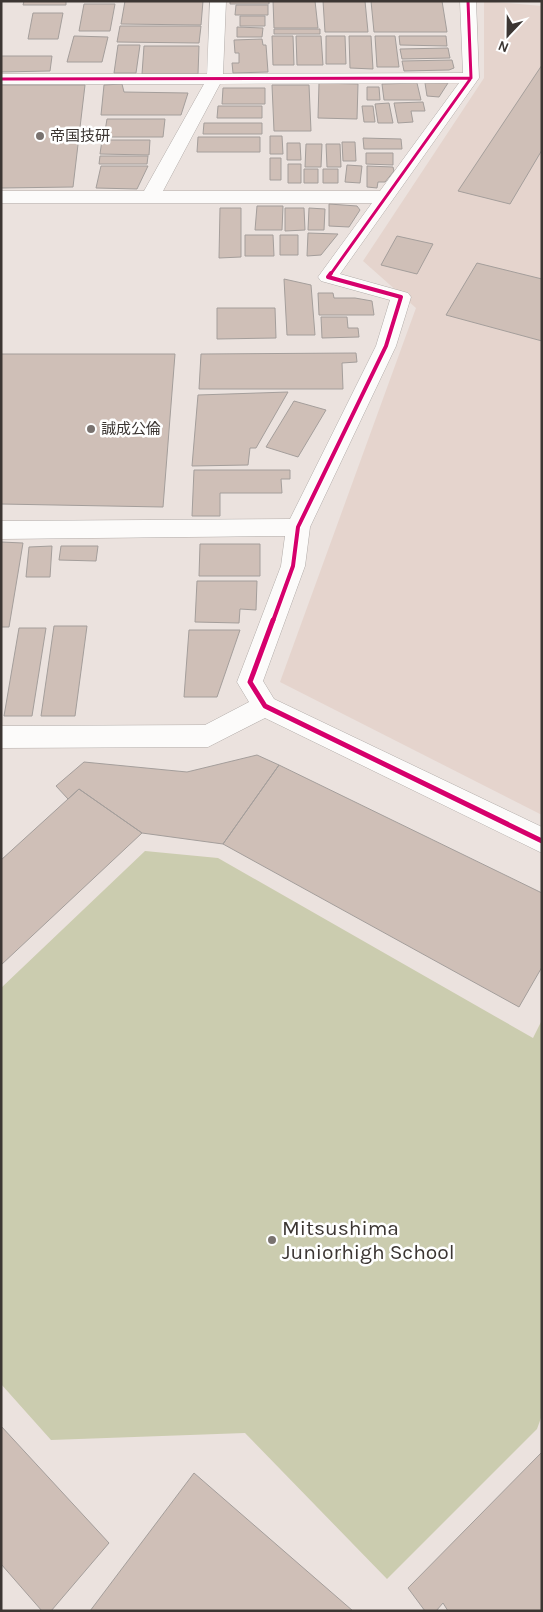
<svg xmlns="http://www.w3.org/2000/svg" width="543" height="1612" font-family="Karla,'Noto Sans JP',sans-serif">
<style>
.built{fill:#e5d4cd}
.green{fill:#cbccaf}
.building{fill:#cfbfb7;stroke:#a49e9b}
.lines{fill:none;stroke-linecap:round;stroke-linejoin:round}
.minor-casing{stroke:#b2aca9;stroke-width:1}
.minor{fill:#fcfbfa;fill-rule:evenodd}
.cycleway-far2-casing{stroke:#fff;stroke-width:5}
.cycleway-far1-casing{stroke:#fff;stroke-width:6}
.cycleway-casing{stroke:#fff;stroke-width:8}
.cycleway-far2{stroke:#d6006c;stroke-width:3}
.cycleway-far1{stroke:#d6006c;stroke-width:4}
.cycleway{stroke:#d6006c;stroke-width:5}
.poi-dot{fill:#79726f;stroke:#fff;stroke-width:2}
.labels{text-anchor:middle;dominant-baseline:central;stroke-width:5;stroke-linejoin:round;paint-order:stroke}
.far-poi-label{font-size:15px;fill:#3c3633;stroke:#fff;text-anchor:start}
.near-poi-label{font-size:21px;fill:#3c3633;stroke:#fff;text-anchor:start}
</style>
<rect width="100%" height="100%" fill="#ebe2de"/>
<path class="built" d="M 484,1 L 542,6 L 542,815 L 280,682 L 416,308 L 363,261 L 484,78 Z"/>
<path class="green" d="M 145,851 L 218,858 L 533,1038 L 542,1020 L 542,1415 L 537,1429 L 387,1579 L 245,1433 L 51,1440 L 1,1384 L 1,988 Z"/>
<path class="building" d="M 24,1 L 66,1 L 66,5 L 23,5 Z
M 125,1 L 203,1 L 201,25 L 121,24 Z
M 230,1 L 269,1 L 269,4 L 230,4 Z
M 273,1 L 315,1 L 318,28 L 274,28 Z
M 323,1 L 365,1 L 368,32 L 325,32 Z
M 371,1 L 442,1 L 447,32 L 374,32 Z
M 84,4 L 115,4 L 110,31 L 79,31 Z
M 236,5 L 268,5 L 268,15 L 235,15 Z
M 33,13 L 63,13 L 58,39 L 28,39 Z
M 240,16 L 265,16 L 265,26 L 240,26 Z
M 120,26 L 201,26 L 199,43 L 117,42 Z
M 237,27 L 263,28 L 262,37 L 237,37 Z
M 274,29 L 320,29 L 320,34 L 274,34 Z
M 74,36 L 108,37 L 102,62 L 67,62 Z
M 272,36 L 293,36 L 294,65 L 273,65 Z
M 296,36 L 321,36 L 323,65 L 297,65 Z
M 326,36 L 345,36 L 346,64 L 326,64 Z
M 349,36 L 371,36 L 373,69 L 350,68 Z
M 375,36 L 395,36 L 399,67 L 377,67 Z
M 399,36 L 446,36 L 447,46 L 400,45 Z
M 262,39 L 263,45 L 266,45 L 268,72 L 233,73 L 232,63 L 239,63 L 239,53 L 235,53 L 234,40 Z
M 118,45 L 140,45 L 136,73 L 114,73 Z
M 144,46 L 199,46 L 198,74 L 142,74 Z
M 448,48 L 450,58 L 402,59 L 400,49 Z
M 1,56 L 52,56 L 50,71 L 1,72 Z
M 452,60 L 454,68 L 449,70 L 404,71 L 402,61 Z
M 542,65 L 542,150 L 510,204 L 458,191 Z
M 319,83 L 358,84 L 357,119 L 318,118 Z
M 417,83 L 421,100 L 384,100 L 382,84 Z
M 425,83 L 448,83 L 439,97 L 427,96 Z
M 122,84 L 124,92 L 188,93 L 181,115 L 101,115 L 104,85 Z
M 1,85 L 85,85 L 73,187 L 1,188 Z
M 272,85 L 309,85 L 311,131 L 274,131 Z
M 367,87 L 379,87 L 380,100 L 367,100 Z
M 223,88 L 265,88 L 265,104 L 222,104 Z
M 423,102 L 425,111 L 411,111 L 413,122 L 398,123 L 394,103 Z
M 389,103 L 393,123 L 378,123 L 375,104 Z
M 218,106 L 262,106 L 262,118 L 217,118 Z
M 362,106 L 373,106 L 375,122 L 364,122 Z
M 107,119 L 165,119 L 163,137 L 104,137 Z
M 204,123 L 262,123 L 262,134 L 203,134 Z
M 270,136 L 282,136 L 283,154 L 270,154 Z
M 198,137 L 260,137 L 260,152 L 197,152 Z
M 363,138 L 401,139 L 402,149 L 364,149 Z
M 102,140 L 150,140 L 149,155 L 100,154 Z
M 342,142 L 355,142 L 356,161 L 343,161 Z
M 287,143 L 300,143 L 301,160 L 287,160 Z
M 306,144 L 322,144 L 321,167 L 305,167 Z
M 326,144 L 340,144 L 341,167 L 327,167 Z
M 366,153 L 393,153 L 393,165 L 366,164 Z
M 100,156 L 148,156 L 147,164 L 99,164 Z
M 270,158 L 281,158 L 281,180 L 270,180 Z
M 288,164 L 301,164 L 301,183 L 288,183 Z
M 347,165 L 362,166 L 360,183 L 345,182 Z
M 101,166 L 148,166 L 137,189 L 96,188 Z
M 367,166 L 393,167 L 394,171 L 385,182 L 378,182 L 377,188 L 367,187 Z
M 304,169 L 318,169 L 318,183 L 304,183 Z
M 323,169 L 338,169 L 338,183 L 323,183 Z
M 329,204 L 357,206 L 360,210 L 349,227 L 329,226 Z
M 257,206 L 283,206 L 282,230 L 255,230 Z
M 220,208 L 241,208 L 241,257 L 219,258 Z
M 285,208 L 304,208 L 305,230 L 285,231 Z
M 309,208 L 325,209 L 324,230 L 308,230 Z
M 308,233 L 338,234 L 321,255 L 307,256 Z
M 245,235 L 273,235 L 274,256 L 245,256 Z
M 280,235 L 298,235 L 298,255 L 280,255 Z
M 397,236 L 433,244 L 417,274 L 381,265 Z
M 477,263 L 542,279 L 542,341 L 446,315 Z
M 284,279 L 311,285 L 315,335 L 287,335 Z
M 318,293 L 333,293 L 334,298 L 355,298 L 372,301 L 374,315 L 319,315 Z
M 217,308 L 275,308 L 276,338 L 217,339 Z
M 321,317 L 347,317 L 348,328 L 358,328 L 359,337 L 322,338 Z
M 356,353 L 357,362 L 342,363 L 343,389 L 199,389 L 201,354 Z
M 1,354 L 175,354 L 163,507 L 1,504 Z
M 288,392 L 256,448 L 250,448 L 248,465 L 192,466 L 198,395 Z
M 294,401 L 326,410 L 298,457 L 266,447 Z
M 194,470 L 290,470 L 290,479 L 281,479 L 282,493 L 220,493 L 220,516 L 192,516 Z
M 1,542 L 23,543 L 9,627 L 1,627 Z
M 200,544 L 260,544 L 260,576 L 199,576 Z
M 52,546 L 50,577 L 26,577 L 29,547 Z
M 61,546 L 98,546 L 96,561 L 59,560 Z
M 197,581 L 257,581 L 256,610 L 240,609 L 239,623 L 195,622 Z
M 54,626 L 87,626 L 75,716 L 41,716 Z
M 19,628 L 46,628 L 32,716 L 4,716 Z
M 189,630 L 240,630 L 217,697 L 184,697 Z
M 257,755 L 279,765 L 223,844 L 142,833 L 79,789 L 68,799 L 56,786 L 84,762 L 187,772 Z
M 279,765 L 542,893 L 542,967 L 519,1007 L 223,844 Z
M 79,789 L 142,833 L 1,965 L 1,860 Z
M 1,1426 L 109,1543 L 51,1611 L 42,1611 L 1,1564 Z
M 542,1452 L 542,1611 L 448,1611 L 443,1603 L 436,1611 L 425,1611 L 408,1588 Z
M 194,1473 L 353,1611 L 90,1611 Z"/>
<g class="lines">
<g class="minor-casing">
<path id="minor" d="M 210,1 L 226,1 L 223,74 L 463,73 L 460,1 L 476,1 L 479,78 L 340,274 L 408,293 L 411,297 L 396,346 L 310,527 L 305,566 L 263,681 L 274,699 L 542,827 L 542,853 L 265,718 L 208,747 L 1,748 L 1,726 L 205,725 L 249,702 L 237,682 L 281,566 L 285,536 L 1,539 L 1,521 L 290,519 L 376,346 L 390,300 L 321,281 L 318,277 L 372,203 L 1,203 L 1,191 L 144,191 L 204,84 L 1,84 L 1,74 L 207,74 ZM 459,83 L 380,191 L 163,191 L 220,84 Z"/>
</g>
<use href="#minor" class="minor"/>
<g class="cycleway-far2-casing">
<path id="cycleway-far2" d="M 1,79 L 471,78
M 330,275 L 471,78 L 468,1"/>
</g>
<g class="cycleway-far1-casing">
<path id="cycleway-far1" d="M 273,621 L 293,566 L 298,527 L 386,346 L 401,297 L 328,277 L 331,273"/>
</g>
<g class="cycleway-casing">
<path id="cycleway" d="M 273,620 L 250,682 L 265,706 L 542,841"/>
</g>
<use href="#cycleway-far2" class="cycleway-far2"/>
<use href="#cycleway-far1" class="cycleway-far1"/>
<use href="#cycleway" class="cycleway"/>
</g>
<g class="poi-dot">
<circle cx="40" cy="136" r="5"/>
<circle cx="91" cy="429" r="5"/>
<circle cx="272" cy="1240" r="5"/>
</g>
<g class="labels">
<g class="far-poi-label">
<text x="50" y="136">帝国技研</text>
<text x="101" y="429">誠成公倫</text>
</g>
<g class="near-poi-label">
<text x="282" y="1228">Mitsushima<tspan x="282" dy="24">Juniorhigh School</tspan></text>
</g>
</g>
<rect width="543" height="1612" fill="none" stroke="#3c3633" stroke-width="5"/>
<g transform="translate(508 35) rotate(202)" stroke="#ffffff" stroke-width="4" paint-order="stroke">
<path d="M0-4L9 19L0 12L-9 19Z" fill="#3c3633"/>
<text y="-8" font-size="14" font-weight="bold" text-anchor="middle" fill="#3c3633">N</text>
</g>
</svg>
